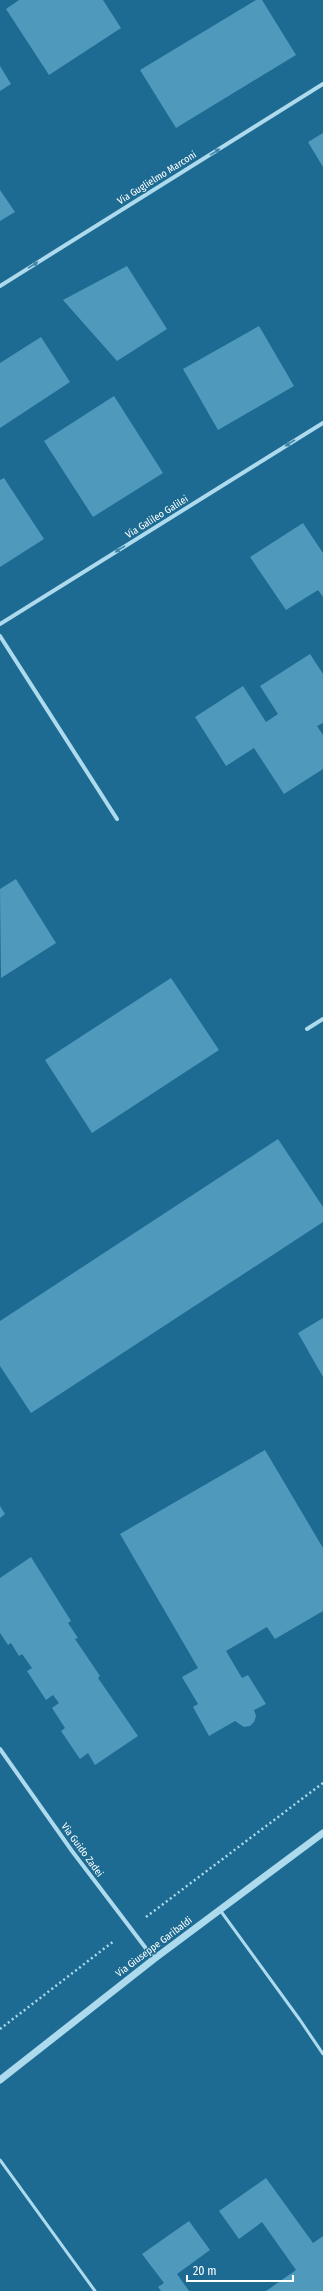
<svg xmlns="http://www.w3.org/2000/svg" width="323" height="2291" font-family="'Fira Sans Condensed',sans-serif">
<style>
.building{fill:#4f99bd}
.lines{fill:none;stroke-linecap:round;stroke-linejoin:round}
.path{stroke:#aedaee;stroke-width:2.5;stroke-dasharray:2 3;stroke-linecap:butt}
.service{stroke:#aedaee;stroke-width:3}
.minor{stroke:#aedaee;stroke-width:4}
.tertiary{stroke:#aedaee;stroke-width:7}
.oneway{fill:#4187a9}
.labels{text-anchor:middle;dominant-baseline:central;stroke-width:3;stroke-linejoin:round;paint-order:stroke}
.street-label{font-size:10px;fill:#fff;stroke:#1d6b92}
</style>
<rect width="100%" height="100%" fill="#1d6b92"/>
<path class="building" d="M 19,0 L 103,0 L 121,28 L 49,75 L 6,9 Z
M 256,0 L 262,0 L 296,55 L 176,128 L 140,70 Z
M 0,66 L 11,84 L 0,91 Z
M 323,133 L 323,167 L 308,142 Z
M 0,190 L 15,212 L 0,221 Z
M 127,266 L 167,329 L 117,361 L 63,300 Z
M 259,326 L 294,386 L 218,430 L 183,369 Z
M 41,337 L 70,382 L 0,428 L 0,363 Z
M 114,396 L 163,473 L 93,517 L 44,441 Z
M 4,478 L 44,539 L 0,567 L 0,480 Z
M 303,523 L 323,553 L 323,597 L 318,590 L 286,610 L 250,557 Z
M 310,654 L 323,674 L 323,723 L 317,726 L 323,735 L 323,769 L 284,794 L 254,748 L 226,766 L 195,717 L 243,686 L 266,722 L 278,714 L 260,686 Z
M 16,879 L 56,943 L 1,978 L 0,889 Z
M 171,978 L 219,1050 L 92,1133 L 45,1060 Z
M 278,1139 L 323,1207 L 323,1222 L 31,1413 L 0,1366 L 0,1321 Z
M 323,1318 L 323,1377 L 298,1333 Z
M 265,1450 L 323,1548 L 323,1611 L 275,1639 L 267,1627 L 226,1651 L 242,1678 L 248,1675 L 266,1704 L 254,1710 L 256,1716 L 254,1722 L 250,1726 L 244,1727 L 235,1721 L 209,1736 L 193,1707 L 198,1704 L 182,1677 L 198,1668 L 120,1534 Z
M 0,1506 L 5,1514 L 0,1518 Z
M 31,1557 L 71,1621 L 68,1623 L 78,1638 L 75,1639 L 100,1676 L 98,1678 L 138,1736 L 95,1765 L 88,1753 L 80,1759 L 61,1731 L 65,1728 L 52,1708 L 59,1703 L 53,1695 L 46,1700 L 27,1671 L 32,1668 L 22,1654 L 19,1656 L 11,1643 L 8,1645 L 0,1633 L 0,1578 Z
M 266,2178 L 313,2243 L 323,2236 L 323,2291 L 266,2291 L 296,2270 L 262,2222 L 239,2239 L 219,2211 Z
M 189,2221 L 210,2250 L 177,2274 L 189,2291 L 161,2291 L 158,2287 L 164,2283 L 142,2254 Z"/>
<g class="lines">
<path class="path" d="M 146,1917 L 323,1783
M 0,2029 L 114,1941"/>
<path class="service" d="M 220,1910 L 300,2020 L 323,2054
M 0,2160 L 95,2291"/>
<path class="minor" d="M 0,286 L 323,84
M 0,624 L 323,423
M 0,636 L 117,819
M 307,1029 L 323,1019
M 0,1749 L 72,1851 L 154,1959"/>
<path class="tertiary" d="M 0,2080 L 154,1959 L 323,1833"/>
</g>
<defs><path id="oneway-solid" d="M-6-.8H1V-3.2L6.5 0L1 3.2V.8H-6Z"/></defs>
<g class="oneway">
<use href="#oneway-solid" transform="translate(215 152) rotate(-32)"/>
<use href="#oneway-solid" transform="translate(33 265) rotate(-32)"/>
<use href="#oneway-solid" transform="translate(290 443) rotate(148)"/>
<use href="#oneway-solid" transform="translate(120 549) rotate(148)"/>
</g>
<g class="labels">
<g class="street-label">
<text transform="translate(157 178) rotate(-32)">Via Guglielmo Marconi</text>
<text transform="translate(157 517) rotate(-32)">Via Galileo Galilei</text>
<text transform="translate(82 1850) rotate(54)">Via Guido Zadei</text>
<text transform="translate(154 1947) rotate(-37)">Via Giuseppe Garibaldi</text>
</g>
</g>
<path d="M187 2275v6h106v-6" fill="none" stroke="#ffffff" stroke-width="2"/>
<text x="193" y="2275" font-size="12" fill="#ffffff" stroke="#1d6b92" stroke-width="3" paint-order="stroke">20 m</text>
</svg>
